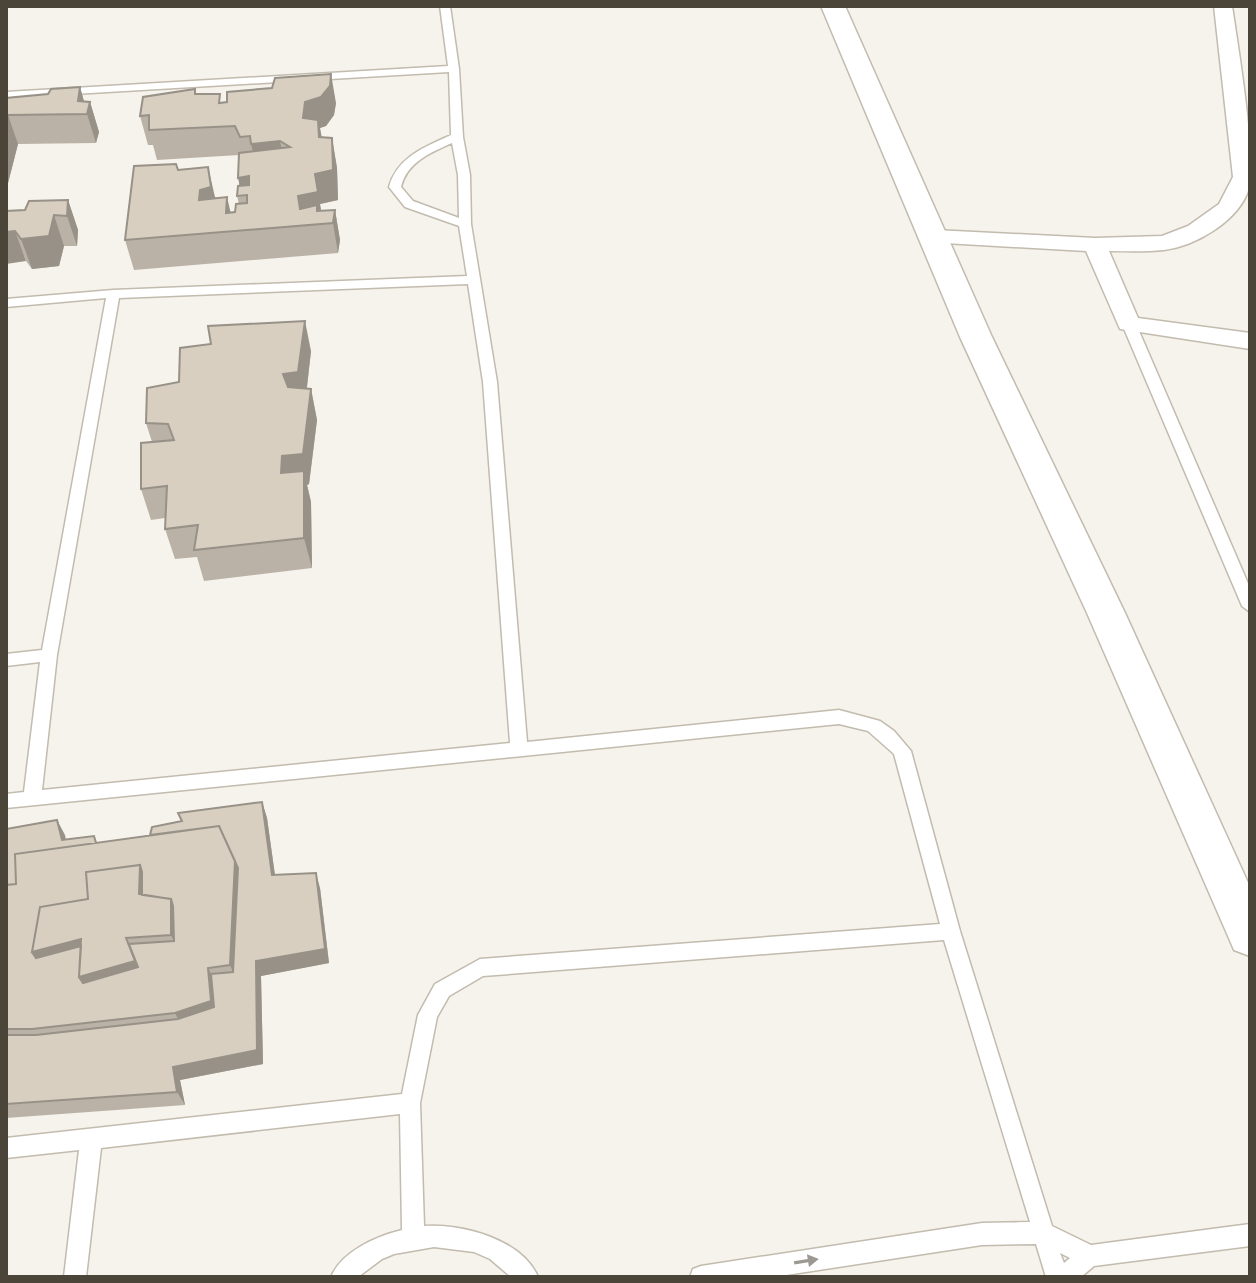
<svg xmlns="http://www.w3.org/2000/svg" width="1256" height="1283" font-family="Signika,sans-serif">
<style>
.lines{fill:none;stroke-linecap:round;stroke-linejoin:round}
.service-casing{stroke:#c2bbae;stroke-width:3}
.minor-casing{stroke:#c2bbae;stroke-width:3}
.tertiary-casing{stroke:#c2bbae;stroke-width:3}
.service{fill:#fff;fill-rule:evenodd}
.minor{fill:#fff;fill-rule:evenodd}
.tertiary{fill:#fff;fill-rule:evenodd}
.wall{fill:#bab2a6}
.shaded-wall{fill:#979187}
.building{fill:#d8cfc1;stroke:#979187;stroke-width:2;fill-rule:evenodd}
.oneway{fill:#9c9892}
</style>
<rect width="100%" height="100%" fill="#f6f3ec"/>
<g class="lines">
<g class="service-casing">
<path id="service" d="M 440,6 L 450,6 L 459,69 L 463,137 L 470,175 L 471,224 L 497,382 L 527,742 L 839,710 L 880,721 L 894,731 L 911,751 L 960,931 L 1052,1226 L 1091,1245 L 1250,1224 L 1250,1246 L 1094,1266 L 1081,1277 L 1046,1277 L 1036,1244 L 982,1245 L 773,1277 L 690,1277 L 693,1269 L 701,1266 L 982,1223 L 1030,1222 L 944,940 L 483,976 L 449,996 L 437,1017 L 420,1103 L 424,1226 C 461,1223 522,1239 538,1277 L 511,1277 L 490,1259 L 474,1252 L 434,1247 L 394,1254 L 382,1259 L 358,1277 L 331,1277 C 342,1251 377,1236 402,1230 L 400,1114 L 101,1148 L 86,1277 L 64,1277 L 79,1150 L 6,1158 L 6,1138 L 402,1094 L 418,1015 L 435,984 L 480,959 L 940,924 L 894,754 L 868,731 L 839,724 L 6,808 L 6,794 L 24,792 L 40,662 L 6,666 L 6,654 L 42,650 L 106,298 L 6,307 L 6,299 L 113,290 L 467,276 L 459,226 L 405,207 L 389,187 C 397,157 425,147 451,135 L 449,72 L 6,98 L 6,92 L 448,66 ZM 452,143 L 458,175 L 459,218 L 413,201 L 401,187 C 407,162 430,153 452,143 ZM 468,284 L 483,382 L 510,743 L 42,790 L 57,655 L 119,298 ZM 1060,1253 L 1070,1258 L 1064,1263 Z
M 1129,320 L 1136,324 L 1250,588 L 1250,612 L 1242,606 L 1122,324 Z"/>
</g>
<g class="minor-casing">
<path id="minor" d="M 1214,6 L 1232,6 C 1238,46 1256,154 1249,188 C 1240,220 1196,246 1164,250 C 1146,252 1127,251 1109,251 L 1138,318 L 1250,333 L 1250,349 L 1120,329 L 1086,251 L 927,242 L 924,237 L 927,232 L 935,230 L 1095,238 L 1162,236 L 1188,226 L 1219,204 L 1233,177 Z"/>
</g>
<g class="tertiary-casing">
<path id="tertiary" d="M 821,6 L 845,6 L 992,337 L 1125,613 L 1250,887 L 1250,956 L 1234,950 L 1228,936 L 1087,613 L 960,337 Z"/>
</g>
<use href="#service" class="service"/>
<use href="#minor" class="minor"/>
<use href="#tertiary" class="tertiary"/>
</g>
<path class="wall" d="M 80,87 L 84,102 L 90,102 L 99,132 L 96,143 L 18,144 L 6,191 L 6,98 L 48,94 Z
M 196,94 L 222,103 L 336,103 L 334,115 L 326,126 L 320,128 L 321,137 L 332,138 L 337,168 L 338,200 L 320,204 L 321,211 L 335,210 L 340,240 L 338,253 L 134,270 L 125,240 L 178,170 L 216,198 L 230,213 L 235,212 L 239,204 L 237,196 L 239,186 L 239,155 L 157,160 L 153,145 L 148,145 L 140,116 Z
M 68,200 L 78,230 L 77,246 L 64,246 L 59,266 L 32,269 L 26,261 L 6,211 L 25,210 Z
M 311,351 L 307,388 L 311,389 L 317,420 L 309,484 L 307,485 L 311,502 L 312,568 L 204,581 L 197,557 L 175,559 L 165,529 L 165,518 L 151,520 L 141,489 L 152,442 L 146,423 L 179,382 Z
M 262,802 L 267,818 L 275,875 L 320,888 L 329,963 L 261,976 L 263,1064 L 180,1080 L 185,1105 L 6,1118 L 6,829 L 57,820 L 66,840 L 94,836 L 97,843 L 150,835 L 181,821 L 178,813 Z"/>
<path class="shaded-wall" d="M 331,74 L 336,103 L 334,115 L 326,126 L 320,128 L 324,149 L 303,118 L 305,102 Z
M 80,87 L 87,112 L 90,102 L 99,132 L 96,143 L 87,114 L 78,101 Z
M 8,115 L 18,144 L 6,191 L 6,121 Z
M 332,138 L 337,168 L 338,200 L 320,204 L 323,222 L 303,226 L 298,196 Z
M 280,141 L 286,171 L 258,174 L 251,144 Z
M 208,167 L 215,197 L 219,218 L 199,200 L 200,190 Z
M 249,176 L 255,206 L 247,195 L 242,196 L 238,178 Z
M 227,197 L 234,227 L 226,213 Z
M 68,200 L 78,230 L 77,246 L 67,216 Z
M 335,210 L 340,240 L 338,253 L 333,223 Z
M 54,215 L 64,246 L 59,266 L 32,269 L 21,239 Z
M 15,231 L 26,261 L 6,264 L 6,232 Z
M 305,321 L 311,351 L 305,403 L 290,405 L 283,374 Z
M 311,389 L 317,420 L 309,484 L 307,485 L 311,502 L 312,568 L 304,538 L 281,473 L 282,456 Z
M 262,802 L 267,818 L 277,890 L 272,875 Z
M 57,820 L 65,835 L 69,856 L 62,840 Z
M 235,861 L 243,883 L 239,986 L 230,965 Z
M 140,865 L 153,893 L 139,894 Z
M 316,873 L 320,888 L 329,963 L 261,976 L 263,1064 L 180,1080 L 185,1105 L 177,1092 L 173,1067 L 256,961 Z
M 171,899 L 183,927 L 184,962 L 171,935 Z
M 126,938 L 140,965 L 95,1004 L 49,979 L 32,952 L 81,939 Z
M 208,968 L 218,988 L 220,1021 L 185,1033 L 175,1013 Z"/>
<path class="building" d="M 331,74 L 330,86 L 321,97 L 305,102 L 303,118 L 318,120 L 319,137 L 332,138 L 333,170 L 315,174 L 318,192 L 298,196 L 300,209 L 317,205 L 317,211 L 335,210 L 333,223 L 125,240 L 134,166 L 176,164 L 178,170 L 208,167 L 211,187 L 200,190 L 199,200 L 227,197 L 226,213 L 235,212 L 236,204 L 247,203 L 247,195 L 237,196 L 238,186 L 249,185 L 249,176 L 238,178 L 239,153 L 290,147 L 280,141 L 251,144 L 250,136 L 240,137 L 235,126 L 149,130 L 149,115 L 140,116 L 143,97 L 195,89 L 195,94 L 220,94 L 219,103 L 227,102 L 227,92 L 272,88 L 275,78 Z
M 80,87 L 78,101 L 90,102 L 87,114 L 8,115 L 6,121 L 6,98 L 48,94 L 51,89 Z
M 68,200 L 67,216 L 54,215 L 49,236 L 21,239 L 15,231 L 6,232 L 6,211 L 25,210 L 29,201 Z
M 305,321 L 298,372 L 283,374 L 288,387 L 311,389 L 303,454 L 282,456 L 281,473 L 304,471 L 304,538 L 194,550 L 198,525 L 165,529 L 167,486 L 141,489 L 141,443 L 174,440 L 168,424 L 146,423 L 147,388 L 179,382 L 180,348 L 211,344 L 208,326 Z
M 262,802 L 272,875 L 316,873 L 325,949 L 256,961 L 257,1050 L 173,1067 L 177,1092 L 6,1104 L 6,1035 L 36,1035 L 178,1019 L 214,1007 L 211,974 L 233,972 L 238,868 L 219,826 L 150,835 L 152,827 L 182,821 L 178,813 Z
M 57,820 L 62,840 L 94,836 L 96,843 L 15,854 L 16,884 L 6,885 L 6,829 Z
M 219,826 L 235,861 L 230,965 L 208,968 L 211,1001 L 175,1013 L 32,1029 L 6,1029 L 6,885 L 16,884 L 15,854 ZM 140,865 L 142,872 L 142,895 L 171,899 L 173,906 L 174,941 L 129,944 L 138,967 L 83,983 L 79,977 L 81,946 L 36,958 L 32,952 L 40,907 L 88,899 L 86,872 Z
M 140,865 L 139,894 L 171,899 L 171,935 L 126,938 L 135,961 L 79,977 L 81,939 L 32,952 L 40,907 L 88,899 L 86,872 Z"/>
<defs><path id="oneway-solid" d="M-6-.8H1V-3.2L6.5 0L1 3.2V.8H-6Z" transform="scale(2)"/></defs>
<use class="oneway" href="#oneway-solid" transform="translate(806 1261) rotate(-9)"/>
<rect width="1256" height="1283" fill="none" stroke="#4b4439" stroke-width="16"/>
</svg>
